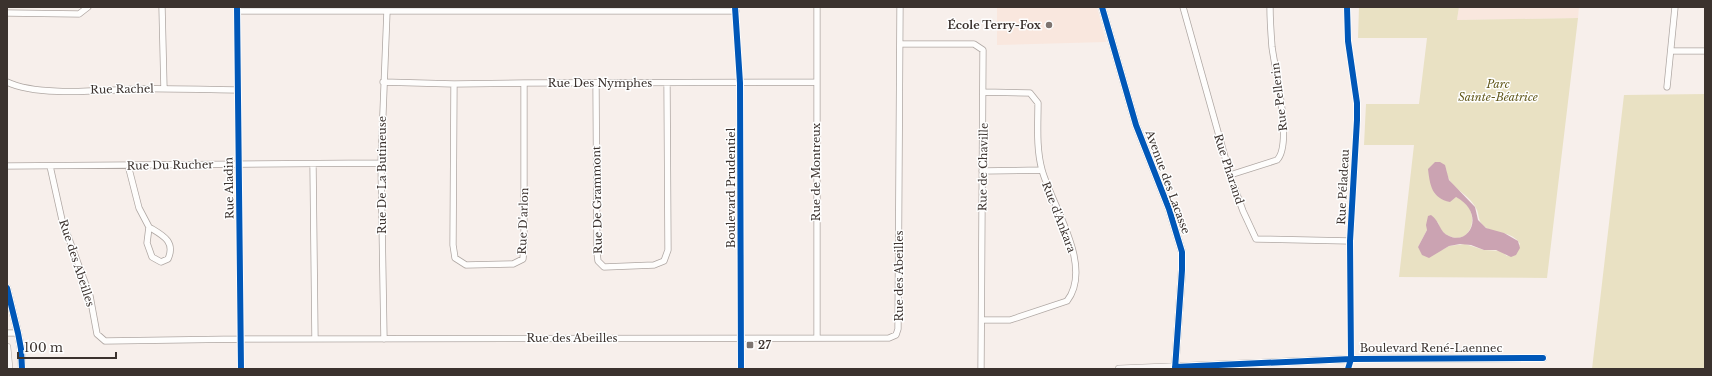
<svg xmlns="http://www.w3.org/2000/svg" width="1712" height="376" font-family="'Libre Baskerville',serif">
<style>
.built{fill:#f9e7de}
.green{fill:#e9e1c3;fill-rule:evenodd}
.water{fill:#cba3b2}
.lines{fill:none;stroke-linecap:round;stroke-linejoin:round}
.street-casing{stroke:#afa7a3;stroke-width:7}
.secondary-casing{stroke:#afa7a3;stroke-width:8}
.street{stroke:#fefdfc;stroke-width:5.5}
.secondary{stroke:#faf6f5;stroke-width:7}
.cycleway-casing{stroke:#fefefe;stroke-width:8}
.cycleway{stroke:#0057b8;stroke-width:6}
.poi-dot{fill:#7d7470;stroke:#fefefe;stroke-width:1.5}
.labels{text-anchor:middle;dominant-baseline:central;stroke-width:3;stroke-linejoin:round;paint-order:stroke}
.poi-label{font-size:11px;font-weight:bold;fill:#3b322e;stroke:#fefefe;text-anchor:end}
.street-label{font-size:11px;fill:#3b322e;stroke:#fefefe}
.park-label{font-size:11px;font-style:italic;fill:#62581b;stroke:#fefefe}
</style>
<rect width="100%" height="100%" fill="#f7efeb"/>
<path class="built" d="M 997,7 L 1097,7 L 1106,42 L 997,45 Z
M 1459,7 L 1579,7 L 1578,18 L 1457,20 Z"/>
<path class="green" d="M 1359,7 L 1459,7 L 1457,20 L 1578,18 L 1547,278 L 1399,277 L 1414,145 L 1364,145 L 1366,104 L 1419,104 L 1427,38 L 1358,38 ZM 1446,169 C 1448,189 1467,191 1476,208 C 1480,215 1477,221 1485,227 C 1495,235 1512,230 1520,244 L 1507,256 L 1501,251 L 1484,250 L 1465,244 L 1449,246 L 1442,250 L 1418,247 L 1427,230 L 1438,222 C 1439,228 1443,234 1449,236 C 1473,247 1483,207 1456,197 C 1450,195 1441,195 1435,194 L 1429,175 Z
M 1705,94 L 1705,369 L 1592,369 L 1624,95 Z"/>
<path class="water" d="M 1435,162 L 1440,162 L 1445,165 L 1449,180 L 1475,207 L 1478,220 L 1486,228 L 1504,233 L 1518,241 L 1520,248 L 1516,255 L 1511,257 L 1496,250 L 1484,250 L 1471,245 L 1460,244 L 1449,246 L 1429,258 L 1422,255 L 1418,247 L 1427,230 L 1426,225 L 1428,216 L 1431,215 C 1440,221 1439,232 1449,236 C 1470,246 1486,213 1456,197 L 1450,202 C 1432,198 1430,186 1428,169 Z"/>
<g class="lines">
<g class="street-casing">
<path id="street" d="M 162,7 L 164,89
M 237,7 L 241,369
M 735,7 L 740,83 L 741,369
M 1183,7 L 1230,175 L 1243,211 L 1256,239 L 1350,241
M 1347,7 L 1348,41 L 1357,103 L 1357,120 L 1350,241 L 1351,359 L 1348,369
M 237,11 L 736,11
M 7,13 L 79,14 L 88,7
M 900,44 L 974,44 L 983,50 L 981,369
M 1671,51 L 1705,51
M 7,82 C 38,97 102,90 137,89 C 171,88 205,90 238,90
M 383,82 L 454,84 L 524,83 L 816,82
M 596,83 L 597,253 L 598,261 L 604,267 L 654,265 L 664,261 L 668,250 L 667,83
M 454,84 L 453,245 L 455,258 L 466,265 L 513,264 L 523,259 L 524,245 L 524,83
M 1667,87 L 1675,7
M 128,165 L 139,208 L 149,227 L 147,243 L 152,257 L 161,262 L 168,259 C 176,241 162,235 149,227
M 313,165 L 315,339
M 7,166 L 381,163
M 50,166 L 62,220 L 90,296 L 97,334 L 105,341 L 241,339 L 889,338 L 896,335 L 898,329 L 900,7
M 982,171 L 1042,170
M 1230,175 L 1277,160 C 1293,144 1275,70 1272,47 C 1271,34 1270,20 1270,7
M 982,320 L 1010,320 L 1067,301 C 1094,266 1052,206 1042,170 C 1036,148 1038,125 1038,103 L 1030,93 L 983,92
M 7,333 L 18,333
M 817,338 L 817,7
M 384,339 L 381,163 L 387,11"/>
</g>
<g class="secondary-casing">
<path id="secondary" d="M 1102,7 L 1136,125 L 1169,209 L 1182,252 L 1182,270 L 1175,369
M 7,288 L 18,333 L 21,349 L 22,369
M 7,347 L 9,369
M 1119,369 L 1351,359 L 1543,358"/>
</g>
<use href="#street" class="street"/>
<use href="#secondary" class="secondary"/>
<g class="cycleway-casing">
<path id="cycleway" d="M 237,7 L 241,369
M 735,7 L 740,83 L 741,369
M 1102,7 L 1136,125 L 1169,209 L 1182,252 L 1182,270 L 1175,369
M 1347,7 L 1348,41 L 1357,103 L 1357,120 L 1350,241 L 1351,359 L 1348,369
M 7,288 L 18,333 L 21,349 L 22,369
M 1175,367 L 1351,359 L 1543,358"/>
</g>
<use href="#cycleway" class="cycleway"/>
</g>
<g class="poi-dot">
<circle cx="1049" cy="25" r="4"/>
<rect x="746" y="341" width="8" height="8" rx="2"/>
</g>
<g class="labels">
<g class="poi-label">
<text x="1041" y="25">École Terry-Fox</text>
<text x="758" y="345" text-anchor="start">27</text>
</g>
<g class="street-label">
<text x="600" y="83">Rue Des Nymphes</text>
<text transform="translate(122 89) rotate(-1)">Rue Rachel</text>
<text transform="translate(1279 97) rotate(-97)">Rue Pellerin</text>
<text transform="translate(170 165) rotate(-1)">Rue Du Rucher</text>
<text transform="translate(983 167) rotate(-89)">Rue de Chaville</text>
<text transform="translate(1229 169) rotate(72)">Rue Pharand</text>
<text transform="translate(816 172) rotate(-90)">Rue de Montreux</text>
<text transform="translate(382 175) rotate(-90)">Rue De La Butineuse</text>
<text transform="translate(1168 182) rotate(70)">Avenue des Lacasse</text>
<text transform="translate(1343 187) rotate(-87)">Rue Péladeau</text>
<text transform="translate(229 188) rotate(-91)">Rue Aladin</text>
<text transform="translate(731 188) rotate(-90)">Boulevard Prudentiel</text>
<text transform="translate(597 200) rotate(-91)">Rue De Grammont</text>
<text transform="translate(1059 217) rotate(69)">Rue d'Ankara</text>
<text transform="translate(523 221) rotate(-88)">Rue D'arlon</text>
<text transform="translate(77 263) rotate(72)">Rue des Abeilles</text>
<text transform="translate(899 276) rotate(-90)">Rue des Abeilles</text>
<text x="572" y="338">Rue des Abeilles</text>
<text x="1431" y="348">Boulevard René-Laennec</text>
</g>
<g class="park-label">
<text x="1498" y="84">Parc<tspan x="1498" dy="13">Sainte-Béatrice</tspan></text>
</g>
</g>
<rect width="1712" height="376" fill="none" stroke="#3b322e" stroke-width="16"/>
<path d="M18 352v6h98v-6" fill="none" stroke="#3b322e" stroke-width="2"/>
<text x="24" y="352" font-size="12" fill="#3b322e" stroke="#fefefe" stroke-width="3" paint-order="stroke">100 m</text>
</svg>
